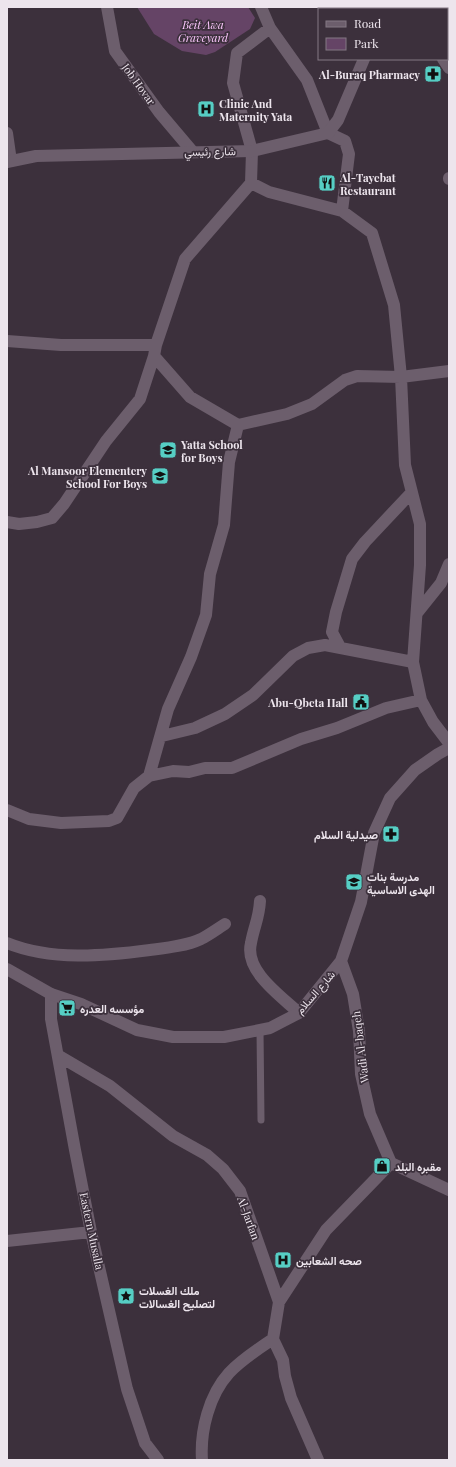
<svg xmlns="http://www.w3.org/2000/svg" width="456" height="1467" font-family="'Playfair Display',Vazirmatn,serif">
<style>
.green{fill:#654466}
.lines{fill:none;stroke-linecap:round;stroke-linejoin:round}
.lane{stroke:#6c5e6c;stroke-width:7}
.street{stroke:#6c5e6c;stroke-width:12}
.secondary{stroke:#6c5e6c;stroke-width:12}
.labels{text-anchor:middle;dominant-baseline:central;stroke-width:3.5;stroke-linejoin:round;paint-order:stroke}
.park-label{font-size:11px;font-style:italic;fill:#fdc8fe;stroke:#3c303c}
.poi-label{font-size:11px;font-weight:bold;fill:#ede5ed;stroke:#3c303c;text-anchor:start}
.street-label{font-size:11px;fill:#ede5ed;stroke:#3c303c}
</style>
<rect width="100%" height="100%" fill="#3c303c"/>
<path class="green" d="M 137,7 L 248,7 L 255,18 L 250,29 L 215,52 L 206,55 L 182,51 L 154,34 Z"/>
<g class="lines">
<path class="lane" d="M 260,1030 L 261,1120"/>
<path class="street" d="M 107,7 L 115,51 L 159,112 L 192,151
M 270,28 L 307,80 L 328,133 L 345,141 L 349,154 L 342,211
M 7,133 L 11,161
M 449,178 L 449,179
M 251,183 L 269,192 L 342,211 L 372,233 L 394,305 L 401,377 L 405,465 L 420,524 L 420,565 L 413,662 L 421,700 L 433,722 L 449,743
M 7,341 L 61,345 L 156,345
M 238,425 L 287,414 L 312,404 L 345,380 L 357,376 L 401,377 L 449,371
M 7,522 L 19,524 L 37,522 L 52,518 L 64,504 L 106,441 L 140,399 L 154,356 L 156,345 L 185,259 L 251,183 L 252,151 L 233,83 L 237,53 L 270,28 L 261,7
M 417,613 L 441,583 L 449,564
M 340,647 L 332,632 L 336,612 L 352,559 L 365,542 L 411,493
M 162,736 L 195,728 L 225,714 L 253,695 L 293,656 L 308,648 L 325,645 L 413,662
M 149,776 L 168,709 L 191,657 L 206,615 L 210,574 L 224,525 L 229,462 L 238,425 L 190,397 L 154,356
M 7,810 L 29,819 L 61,823 L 109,821 L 117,818 L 134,788 L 149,776 L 173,771 L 189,772 L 205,768 L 232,768 L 301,739 L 337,728 L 386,708 L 421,700
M 260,901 C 259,919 254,926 251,943 C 244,971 281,996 299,1013
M 7,943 C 51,961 104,956 150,950 C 166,948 186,946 201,939 C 209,935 217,929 225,924
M 51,994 L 51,1019 L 75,1150 L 91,1232 L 127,1389 L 145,1443 L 158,1460
M 59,1056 L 110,1086 L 173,1136 L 207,1155 L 223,1169 L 240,1191 L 279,1302 L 273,1339 L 283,1360 L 285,1376 L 291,1398 L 318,1460
M 7,1241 L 91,1232
M 279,1302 L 326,1230 L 391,1163
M 202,1460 C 200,1431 209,1395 229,1373 C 241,1360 258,1349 273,1339"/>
<path class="secondary" d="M 408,7 L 410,9
M 386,9 L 387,7
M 443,59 L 449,68
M 7,162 L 36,156 L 252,151 L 328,133 L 338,120 L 364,59
M 341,961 L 353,994 L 359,1031 L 361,1074 L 370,1114 L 391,1163 L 449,1190
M 7,969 L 51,994 L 81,1004 L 137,1030 L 173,1037 L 224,1037 L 270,1028 L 299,1013 L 341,961 L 361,902 L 374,833 L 390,798 L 415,770 L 438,754 L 449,748"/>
</g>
<defs>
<g id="pharmacy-square" transform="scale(0.9)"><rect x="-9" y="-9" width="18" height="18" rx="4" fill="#56cec4" stroke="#3c303c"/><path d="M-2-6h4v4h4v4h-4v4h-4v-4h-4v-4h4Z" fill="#111"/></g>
<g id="hospital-square" transform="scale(0.9)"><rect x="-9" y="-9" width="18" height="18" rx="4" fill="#56cec4" stroke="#3c303c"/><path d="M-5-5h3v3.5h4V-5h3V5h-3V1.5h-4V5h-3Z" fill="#111"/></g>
<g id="restaurant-square" transform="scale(0.9)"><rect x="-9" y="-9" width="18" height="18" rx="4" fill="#56cec4" stroke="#3c303c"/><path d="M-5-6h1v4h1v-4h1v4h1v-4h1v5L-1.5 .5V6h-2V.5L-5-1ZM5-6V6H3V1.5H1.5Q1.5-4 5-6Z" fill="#111"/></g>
<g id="school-square" transform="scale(0.9)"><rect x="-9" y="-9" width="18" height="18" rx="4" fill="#56cec4" stroke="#3c303c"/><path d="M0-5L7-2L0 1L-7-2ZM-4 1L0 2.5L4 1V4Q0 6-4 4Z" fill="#111"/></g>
<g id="civic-square" transform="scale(0.9)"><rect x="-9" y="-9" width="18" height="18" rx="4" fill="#56cec4" stroke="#3c303c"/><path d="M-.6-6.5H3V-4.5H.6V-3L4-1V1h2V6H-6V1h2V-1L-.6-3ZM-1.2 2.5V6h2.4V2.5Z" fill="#111"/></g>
<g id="supermarket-square" transform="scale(0.9)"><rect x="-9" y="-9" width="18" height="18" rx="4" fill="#56cec4" stroke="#3c303c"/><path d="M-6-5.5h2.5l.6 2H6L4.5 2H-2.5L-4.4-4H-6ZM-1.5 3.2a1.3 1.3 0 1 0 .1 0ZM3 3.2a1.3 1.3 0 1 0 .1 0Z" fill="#111"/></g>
<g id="shop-square" transform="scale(0.9)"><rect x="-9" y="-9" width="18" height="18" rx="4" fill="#56cec4" stroke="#3c303c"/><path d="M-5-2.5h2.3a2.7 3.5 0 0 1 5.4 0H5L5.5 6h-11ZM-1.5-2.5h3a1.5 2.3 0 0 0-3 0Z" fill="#111"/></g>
<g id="sight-square" transform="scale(0.9)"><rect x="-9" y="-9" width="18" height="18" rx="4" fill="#56cec4" stroke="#3c303c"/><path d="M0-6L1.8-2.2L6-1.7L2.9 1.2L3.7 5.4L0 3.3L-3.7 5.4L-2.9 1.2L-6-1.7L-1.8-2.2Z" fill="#111"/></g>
</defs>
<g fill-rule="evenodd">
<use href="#pharmacy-square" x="433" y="74"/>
<use href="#hospital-square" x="206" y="109"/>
<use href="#restaurant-square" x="327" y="183"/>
<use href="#school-square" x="168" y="450"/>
<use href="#school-square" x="160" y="476"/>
<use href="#civic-square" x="361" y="702"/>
<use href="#pharmacy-square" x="391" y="834"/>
<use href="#school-square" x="354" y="882"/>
<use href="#supermarket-square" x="67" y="1008"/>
<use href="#shop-square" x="382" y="1166"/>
<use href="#hospital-square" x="283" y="1260"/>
<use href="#sight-square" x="126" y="1296"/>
</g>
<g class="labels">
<g class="park-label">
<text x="203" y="24">Beit Awa<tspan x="203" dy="13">Graveyard</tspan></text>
</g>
<g class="poi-label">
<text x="420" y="74" text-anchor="end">Al-Buraq Pharmacy</text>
<text x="219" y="103">Clinic And<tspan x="219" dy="13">Maternity Yata</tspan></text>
<text x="340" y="177">Al-Tayebat<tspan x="340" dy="13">Restaurant</tspan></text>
<text x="181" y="444">Yatta School<tspan x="181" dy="13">for Boys</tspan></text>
<text x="147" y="470" text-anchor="end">Al Mansoor Elementery<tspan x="147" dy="13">School For Boys</tspan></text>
<text x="348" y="702" text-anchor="end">Abu-Qbeta Hall</text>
<text x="378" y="834" text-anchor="end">صيدلية السلام</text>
<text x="367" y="876">مدرسة بنات<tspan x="367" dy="13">الهدى الاساسية</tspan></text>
<text x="80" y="1008">مؤسسه العدره</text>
<text x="395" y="1166">مقبره البلد</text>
<text x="296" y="1260">صحه الشعابين</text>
<text x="139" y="1290">ملك الغسلات<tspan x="139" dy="13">لتصليح الغسالات</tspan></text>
</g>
<g class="street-label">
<text transform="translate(139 84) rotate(54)">Job Hovar</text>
<text transform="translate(210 151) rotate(-1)">شارع رئيسي</text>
<text transform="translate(315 992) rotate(-49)">شارع السلام</text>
<text transform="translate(360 1047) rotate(-97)">Wadi Al-baqeh</text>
<text transform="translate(249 1218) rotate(70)">Al-Jarfan</text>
<text transform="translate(92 1231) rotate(78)">Eastern Musalla</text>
</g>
</g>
<rect width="456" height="1467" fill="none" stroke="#ede5ed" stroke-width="16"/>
<rect x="318" y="8" width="130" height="52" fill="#3c303c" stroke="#837883"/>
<rect x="326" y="21" width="20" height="6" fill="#6c5e6c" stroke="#837883"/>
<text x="354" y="28" font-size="12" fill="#ede5ed">Road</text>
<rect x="326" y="38" width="20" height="12" fill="#654466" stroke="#837883"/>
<text x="354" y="48" font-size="12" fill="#ede5ed">Park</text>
</svg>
